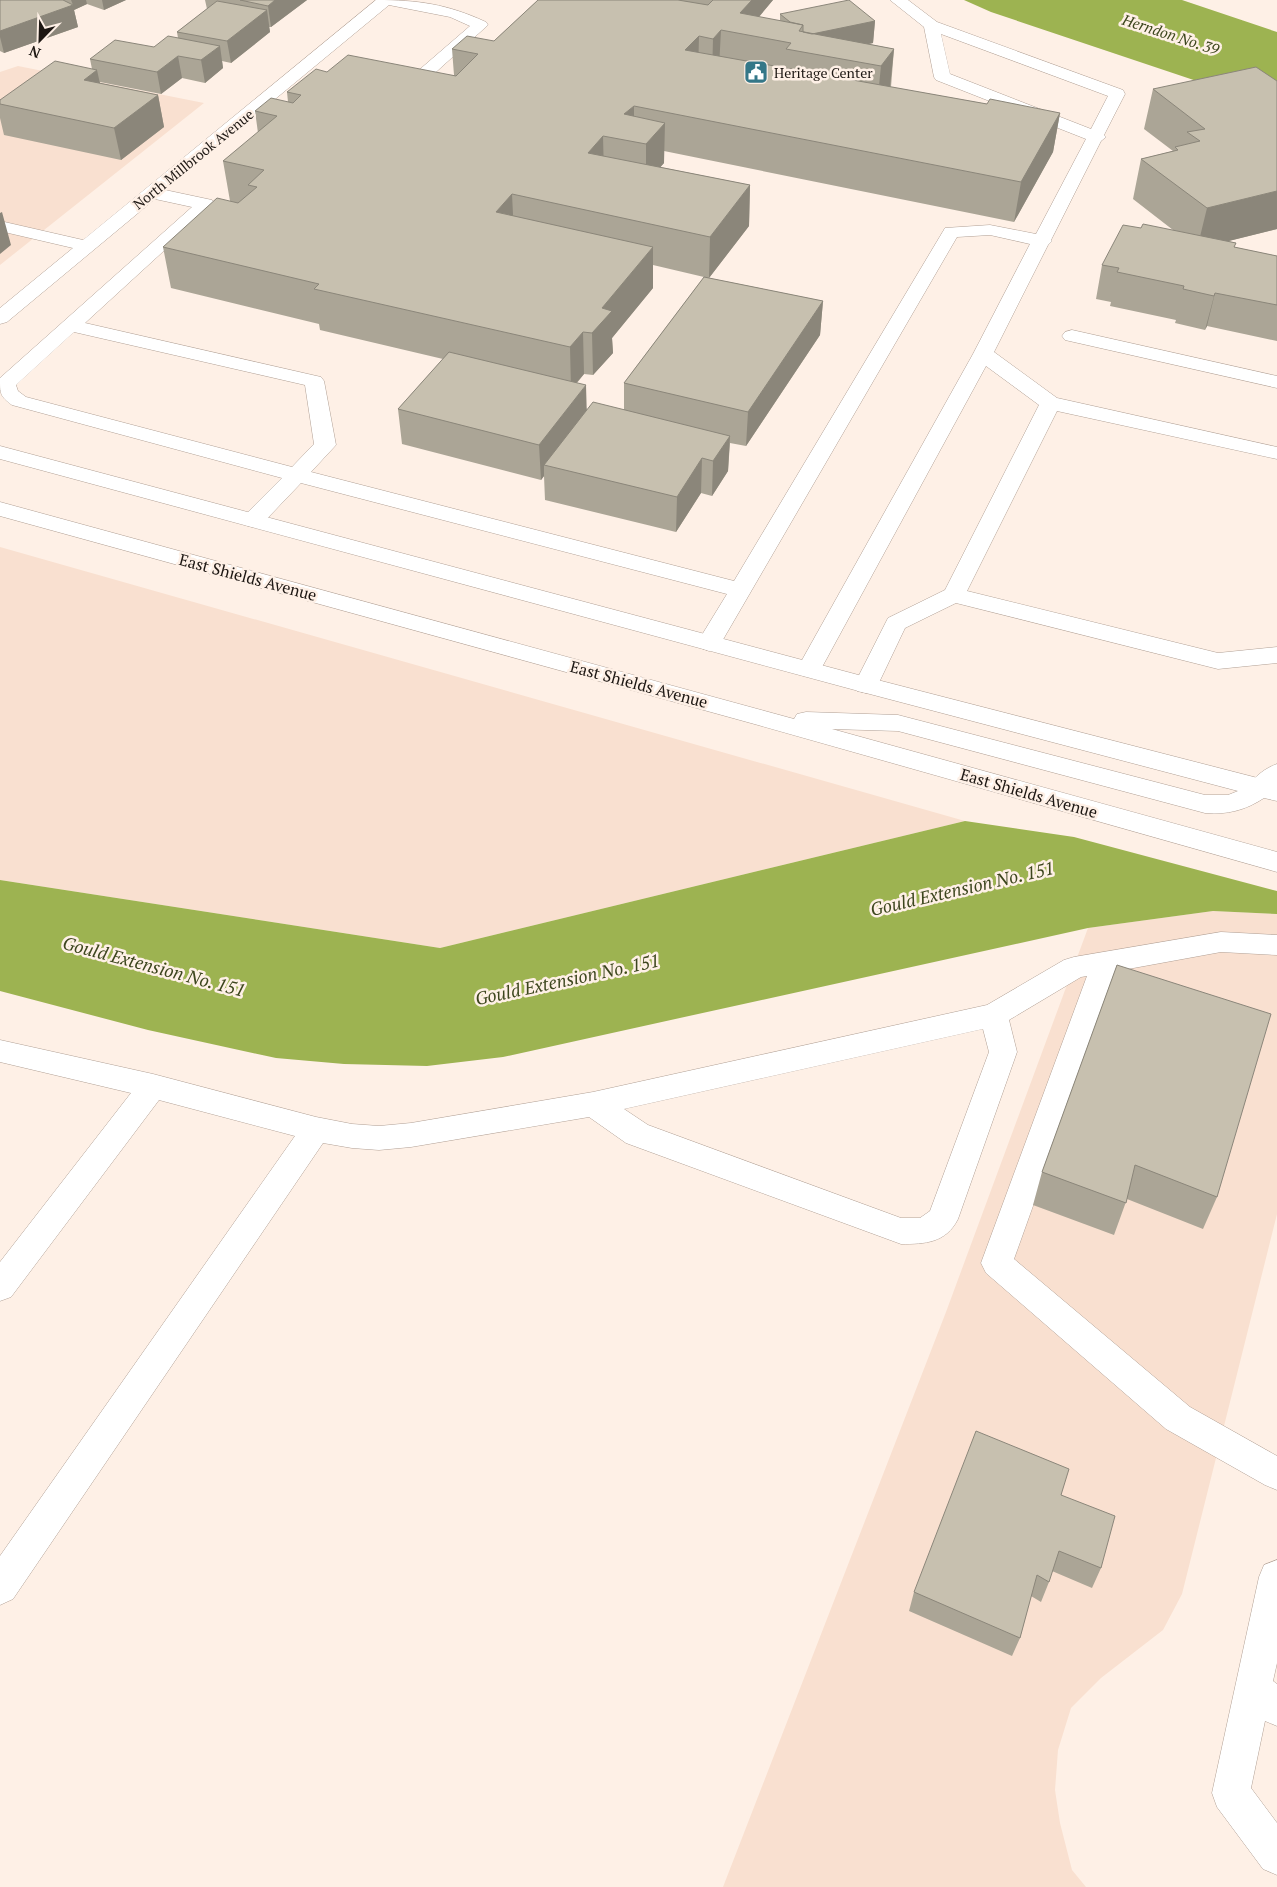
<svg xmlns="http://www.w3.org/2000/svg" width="1277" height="1887" font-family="'PT Serif',serif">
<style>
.built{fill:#f9e0d0}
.water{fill:#9db351}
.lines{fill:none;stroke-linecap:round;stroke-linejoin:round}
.minor-casing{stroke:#b1a095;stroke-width:1}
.major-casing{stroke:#b1a095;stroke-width:1}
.minor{fill:#fff;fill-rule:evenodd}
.major{fill:#fff;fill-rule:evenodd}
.wall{fill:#aba596;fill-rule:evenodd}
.shaded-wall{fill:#8b867a}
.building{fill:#c7c0af;stroke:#8b867a}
.labels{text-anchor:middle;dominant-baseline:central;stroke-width:5;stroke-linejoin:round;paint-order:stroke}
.far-poi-label{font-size:14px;fill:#1d1713;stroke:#fef0e6;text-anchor:start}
.far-street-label{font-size:14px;fill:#1d1713;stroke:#fef0e6}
.far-water-label{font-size:15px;font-style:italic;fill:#3d461e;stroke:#fef0e6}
.street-label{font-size:16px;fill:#1d1713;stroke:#fef0e6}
.water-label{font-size:18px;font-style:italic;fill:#3d461e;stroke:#fef0e6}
</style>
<rect width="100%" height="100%" fill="#fef0e6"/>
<path class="built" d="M 18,66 L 204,103 L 0,265 L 0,72 Z
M 0,547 L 965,821 L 440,948 L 0,880 Z
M 1213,911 L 1277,914 L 1277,1214 L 1182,1594 L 1163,1630 L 1101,1678 L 1071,1708 L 1058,1750 L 1055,1790 L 1060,1823 L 1072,1870 L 1086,1887 L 723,1887 L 946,1312 L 1088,928 Z"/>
<path class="water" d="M 964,0 L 1182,0 L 1277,32 L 1277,108 L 991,12 Z
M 965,821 L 1074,837 L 1277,891 L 1277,914 L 1213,911 L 1088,928 L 503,1057 L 427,1066 L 344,1064 L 276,1058 L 148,1030 L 0,991 L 0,880 L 440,948 Z"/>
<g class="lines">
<g class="minor-casing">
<path id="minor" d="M 376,0 C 418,0 447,4 486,22 L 488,25 L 415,91 L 397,94 L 391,92 L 389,89 L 391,86 L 404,83 L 470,26 L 450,17 L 389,5 L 165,190 L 212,200 L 215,204 L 85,323 L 321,377 L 324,381 L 336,445 L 311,472 L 734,581 L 945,228 L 990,225 L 1036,234 L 1086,139 L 936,80 L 934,77 L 924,27 L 890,0 L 908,0 L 937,22 L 1123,90 L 1125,94 L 1104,135 L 1106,137 L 1101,141 L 1051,240 L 1052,241 L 1048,245 L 994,352 L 1057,398 L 1277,447 L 1277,459 L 1057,411 L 967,591 L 1218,653 L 1277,647 L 1277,663 L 1218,669 L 956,603 L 905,628 L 875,691 L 866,693 L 857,691 L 854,685 L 888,618 L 945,590 L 1039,405 L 986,366 L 821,669 L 817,675 L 809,677 L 801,675 L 797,669 L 973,354 L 1030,244 L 990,235 L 957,237 L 721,643 L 717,648 L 709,651 L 701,648 L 697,643 L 727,594 L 301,483 L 261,525 L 253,527 L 245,525 L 242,520 L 245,515 L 282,478 L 12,405 C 0,396 0,394 0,378 L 192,207 L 155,199 L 7,322 L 0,324 L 0,308 L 73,248 L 0,231 L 0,221 L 83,240 ZM 941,34 L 1108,96 L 1091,129 L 950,74 ZM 74,332 L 305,385 L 314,444 L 292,467 L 26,397 L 18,391 L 16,385 Z
M 1072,330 L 1277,376 L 1277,388 L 1065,340 L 1062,336 L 1065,332 Z
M 1277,764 L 1277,787 C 1268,795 1263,798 1251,794 L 1247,788 C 1254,777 1265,768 1277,764 Z
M 1221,932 L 1277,935 L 1277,955 L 1221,952 L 1117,971 L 1014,1259 L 1190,1407 L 1277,1456 L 1277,1490 L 1265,1485 L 1166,1429 L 986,1273 L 981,1263 L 1087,976 L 1081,977 L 1009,1020 L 1017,1052 L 958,1219 C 946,1243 925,1244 901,1244 L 626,1143 L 589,1117 L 411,1147 L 379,1150 L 352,1148 L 323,1143 L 13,1599 L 0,1605 L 0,1556 L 295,1136 L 159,1100 L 11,1297 L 0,1301 L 0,1262 L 131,1093 L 0,1062 L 0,1040 L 153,1074 L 316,1117 L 352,1124 L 379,1126 L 411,1123 L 593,1092 L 987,1005 L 1064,960 L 1074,957 ZM 983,1029 L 989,1052 L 930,1211 L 920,1218 L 901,1218 L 648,1125 L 624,1109 Z
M 1277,1560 L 1277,1663 L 1273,1681 L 1277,1684 L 1277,1726 L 1265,1721 L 1251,1788 L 1277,1823 L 1277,1875 L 1263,1869 L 1217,1807 L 1212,1793 L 1259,1577 L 1264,1565 Z"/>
</g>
<g class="major-casing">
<path id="major" d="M 0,446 L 866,677 L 1277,783 L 1277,801 L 1264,798 C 1246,810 1227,815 1205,813 L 898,731 L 832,729 L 1277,852 L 1277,872 L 758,725 L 0,516 L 0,502 L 794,719 L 797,714 L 806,712 L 898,715 L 1205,795 L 1228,795 L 1238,791 L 866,693 L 0,459 Z"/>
</g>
<use href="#minor" class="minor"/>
<use href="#major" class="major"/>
</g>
<path class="wall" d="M 0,0 L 126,0 L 104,10 L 87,4 L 74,10 L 78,27 L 4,53 L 0,51 Z
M 205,0 L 307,0 L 271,27 L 269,27 L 270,32 L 231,63 L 222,61 L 223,68 L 205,83 L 182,78 L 161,94 L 100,82 L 100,83 L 158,95 L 164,127 L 121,160 L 4,135 L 0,118 L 0,100 L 92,69 L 90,59 L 154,47 L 178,38 L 177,32 L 207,9 Z
M 538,0 L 773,0 L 759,17 L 780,21 L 780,14 L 875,21 L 873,43 L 869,44 L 894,49 L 891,87 L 987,104 L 1060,113 L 1053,152 L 1014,222 L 664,151 L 664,163 L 660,167 L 750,185 L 749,226 L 709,278 L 823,301 L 820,335 L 746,446 L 730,443 L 728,471 L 712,496 L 701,493 L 676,532 L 545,500 L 544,476 L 541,480 L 402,444 L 398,409 L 443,359 L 320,330 L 319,324 L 171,288 L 163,247 L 230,201 L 223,161 L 258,133 L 255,111 L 288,102 L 287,92 L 327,72 L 454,75 L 452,49 L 494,41 ZM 653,265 L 704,277 L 624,383 L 624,410 L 587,410 L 577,383 L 584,374 L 593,375 L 613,353 L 612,338 L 653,288 Z
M 1277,81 L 1277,229 L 1228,241 L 1236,243 L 1234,247 L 1277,256 L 1277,341 L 1207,326 L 1205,330 L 1175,323 L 1176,320 L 1110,306 L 1111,302 L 1096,299 L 1102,265 L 1141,228 L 1173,230 L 1133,199 L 1141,159 L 1173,151 L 1144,129 L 1153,89 Z
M 1117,965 L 1217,1197 L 1203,1229 L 1127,1199 L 1114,1235 L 1033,1205 L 1042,1172 Z
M 1061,1495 L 1101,1568 L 1092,1588 L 1052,1571 L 1049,1582 L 1041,1602 L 1031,1596 L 1020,1638 L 1012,1656 L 909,1611 L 914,1592 Z"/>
<path class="shaded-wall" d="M 71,0 L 86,0 L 87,4 L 74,10 L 78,27 L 4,53 L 0,37 L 0,31 L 73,5 Z
M 102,0 L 126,0 L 104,10 Z
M 275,0 L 307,0 L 271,27 L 268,6 Z
M 744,0 L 773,0 L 751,26 L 740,13 Z
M 267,10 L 270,32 L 231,63 L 227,41 Z
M 875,21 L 873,43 L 816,55 L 804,35 Z
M 721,30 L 719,68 L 712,78 L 713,39 Z
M 699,36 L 698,75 L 685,50 Z
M 220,46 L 223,68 L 205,83 L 201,60 Z
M 894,49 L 890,87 L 877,105 L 881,66 Z
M 178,56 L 182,78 L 161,94 L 157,72 Z
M 97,70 L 104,102 L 84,80 Z
M 158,95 L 164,127 L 121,160 L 114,128 Z
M 634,106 L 634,142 L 624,114 Z
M 1060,113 L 1053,152 L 1014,222 L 1021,182 Z
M 665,123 L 664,163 L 646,184 L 646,144 Z
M 603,136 L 604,176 L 588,153 Z
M 750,185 L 749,226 L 709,278 L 710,237 Z
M 1277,191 L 1277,229 L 1197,249 L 1207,208 Z
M 512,194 L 514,235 L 496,212 Z
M 2,212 L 11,245 L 0,254 L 0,213 Z
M 653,247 L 653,288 L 612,338 L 613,353 L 593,375 L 592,333 L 602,308 Z
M 1215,293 L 1207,326 L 1205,330 L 1214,296 Z
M 823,301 L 820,335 L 746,446 L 748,412 Z
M 583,332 L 584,374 L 571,389 L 570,347 Z
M 586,385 L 587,420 L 544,465 L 544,476 L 541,480 L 539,445 Z
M 730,436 L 728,471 L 712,496 L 713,461 Z
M 702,458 L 701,493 L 676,532 L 677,497 Z"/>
<path class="building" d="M 0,0 L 63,0 L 73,5 L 0,31 Z
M 240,0 L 275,0 L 268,6 Z
M 538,0 L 678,0 L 708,5 L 713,0 L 752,0 L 740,13 L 803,25 L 799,31 L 894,49 L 881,66 L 786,49 L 791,43 L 721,30 L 713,39 L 699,36 L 685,50 L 987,104 L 990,99 L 1060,113 L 1021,182 L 634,106 L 624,114 L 665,123 L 646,144 L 603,136 L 588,153 L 750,185 L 710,237 L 512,194 L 496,212 L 653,247 L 602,308 L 612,311 L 592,333 L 583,332 L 570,347 L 314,289 L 319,284 L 163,247 L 217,198 L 238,203 L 257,187 L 248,185 L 264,170 L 223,161 L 277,116 L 255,111 L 271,98 L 293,103 L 301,95 L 287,92 L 316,69 L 327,72 L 348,55 L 456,76 L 478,54 L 452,49 L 467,36 L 494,41 Z
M 849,0 L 875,21 L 812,34 L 803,32 L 803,25 L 790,22 L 780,14 Z
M 217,1 L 267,10 L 227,41 L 177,32 Z
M 168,36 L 220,46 L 201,60 L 178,56 L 157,72 L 90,59 L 115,40 L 154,47 Z
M 55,61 L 97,70 L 84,80 L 158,95 L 114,128 L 0,104 L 0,100 Z
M 1256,67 L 1277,81 L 1277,191 L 1207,208 L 1141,159 L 1178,150 L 1175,147 L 1200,141 L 1187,132 L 1205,129 L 1153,89 Z
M 1143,224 L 1236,243 L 1234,247 L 1277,256 L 1277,305 L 1215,293 L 1214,296 L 1183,289 L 1184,286 L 1117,272 L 1119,268 L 1102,265 L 1123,225 L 1141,228 Z
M 704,277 L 823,301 L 748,412 L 624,383 Z
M 449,352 L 586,385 L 539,445 L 398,409 Z
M 593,402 L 730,436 L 713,461 L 702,458 L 677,497 L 544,465 Z
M 1117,965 L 1271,1014 L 1217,1197 L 1135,1165 L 1126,1203 L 1042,1172 Z
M 976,1431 L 1069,1469 L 1061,1495 L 1115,1516 L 1101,1568 L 1059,1551 L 1049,1582 L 1037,1575 L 1020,1638 L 914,1592 Z"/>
<defs>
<g id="civic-square" transform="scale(1.25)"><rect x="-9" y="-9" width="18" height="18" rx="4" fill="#347788" stroke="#fef0e6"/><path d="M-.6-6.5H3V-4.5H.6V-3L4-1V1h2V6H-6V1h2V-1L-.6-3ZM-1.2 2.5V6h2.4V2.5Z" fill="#fff"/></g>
</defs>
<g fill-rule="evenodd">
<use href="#civic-square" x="756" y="72"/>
</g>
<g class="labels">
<g class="far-poi-label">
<text x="774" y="72">Heritage Center</text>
</g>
<g class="far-street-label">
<text transform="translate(193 159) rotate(-39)">North Millbrook Avenue</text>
</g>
<g class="far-water-label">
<text transform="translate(1171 34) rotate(18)">Herndon No. 39</text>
</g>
<g class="street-label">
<text transform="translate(248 577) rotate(15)">East Shields Avenue</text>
<text transform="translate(639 684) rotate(15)">East Shields Avenue</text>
<text transform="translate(1029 793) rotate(16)">East Shields Avenue</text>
</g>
<g class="water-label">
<text transform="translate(962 888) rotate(-13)">Gould Extension No. 151</text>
<text transform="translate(154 966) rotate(15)">Gould Extension No. 151</text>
<text transform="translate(567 979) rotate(-12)">Gould Extension No. 151</text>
</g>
</g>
<g transform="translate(40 40) rotate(203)" stroke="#fef0e6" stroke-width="4" paint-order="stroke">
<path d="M0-4L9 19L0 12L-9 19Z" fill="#1d1713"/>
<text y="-8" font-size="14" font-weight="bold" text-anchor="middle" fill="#1d1713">N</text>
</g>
</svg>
